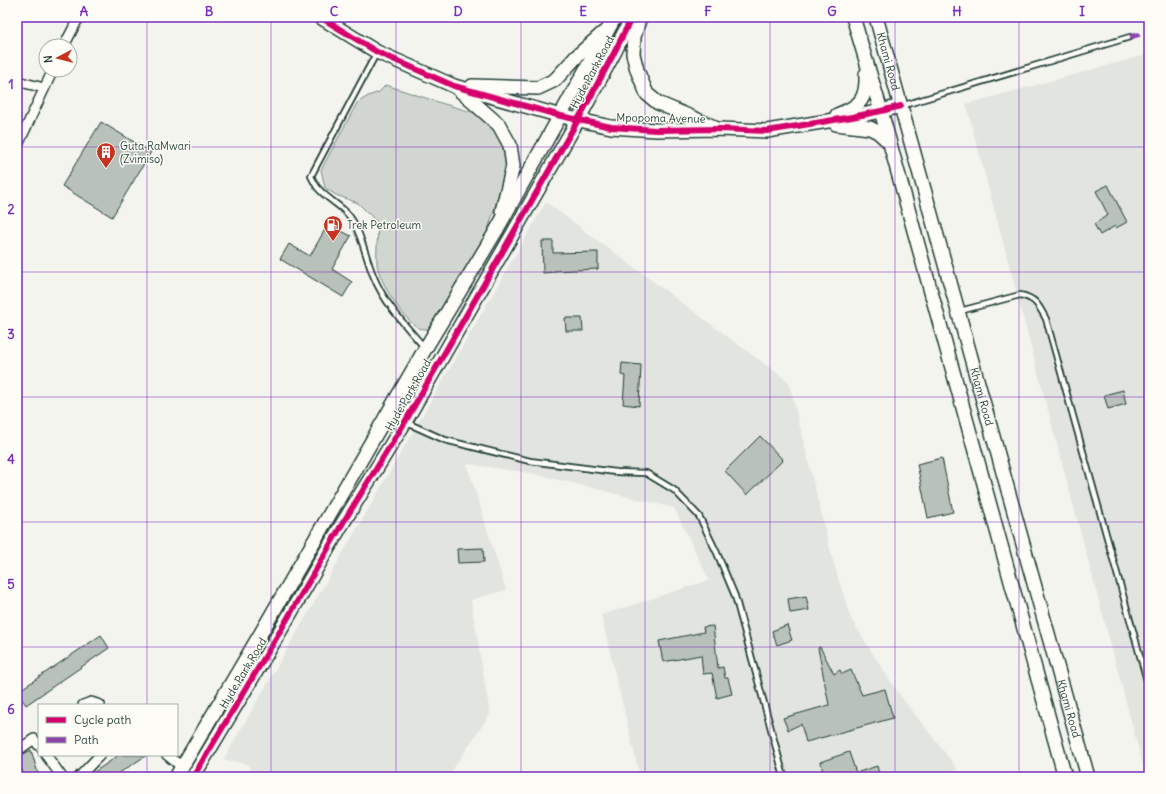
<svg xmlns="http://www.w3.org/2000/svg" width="1166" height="794" font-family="Delius,sans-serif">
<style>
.built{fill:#e2e5df}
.green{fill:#d1d6d1;stroke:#788a82}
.building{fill:#b9c1bb;stroke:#1f3d34}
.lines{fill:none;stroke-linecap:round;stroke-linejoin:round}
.lane-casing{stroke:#1f3d34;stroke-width:8}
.street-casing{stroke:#1f3d34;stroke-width:12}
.secondary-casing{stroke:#1f3d34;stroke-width:16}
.lane{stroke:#fdfcf7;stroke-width:4.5}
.street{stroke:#fdfcf7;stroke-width:9}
.secondary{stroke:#fdfcf7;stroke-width:13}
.quiet{stroke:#8e44ad;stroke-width:5;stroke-dasharray:10 5;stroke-linecap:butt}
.cycleway-casing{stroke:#fdfcf7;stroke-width:8}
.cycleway{stroke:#d6006c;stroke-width:6}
.grid{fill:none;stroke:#7b2cbf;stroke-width:1;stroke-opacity:0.55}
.labels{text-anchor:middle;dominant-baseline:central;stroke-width:3;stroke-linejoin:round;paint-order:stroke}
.street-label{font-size:11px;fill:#1f3d34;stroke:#fdfcf7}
.poi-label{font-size:11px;fill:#1f3d34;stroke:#fdfcf7;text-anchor:start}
.neatline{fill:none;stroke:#7b2cbf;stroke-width:1.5}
.grid-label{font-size:13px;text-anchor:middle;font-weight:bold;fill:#7b2cbf}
</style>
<rect width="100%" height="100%" fill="#f4f4ef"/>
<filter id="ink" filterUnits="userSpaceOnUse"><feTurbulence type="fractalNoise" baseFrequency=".025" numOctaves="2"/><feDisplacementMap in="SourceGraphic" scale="8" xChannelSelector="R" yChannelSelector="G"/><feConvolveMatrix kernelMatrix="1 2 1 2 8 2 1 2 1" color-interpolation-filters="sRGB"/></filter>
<g filter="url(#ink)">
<path class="built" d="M 1149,54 L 1149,777 L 1146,777 L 966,104 Z
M 546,202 L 789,382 L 833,561 L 851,619 L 896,690 L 956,767 L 959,777 L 640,777 L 601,615 L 709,580 L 674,508 L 535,474 L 467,464 L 506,590 L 471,600 L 490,714 L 448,777 L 252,777 L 248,764 L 223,760 Z"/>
<path class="green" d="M 386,85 L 441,103 L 475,113 L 494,126 L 504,144 L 508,165 L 486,236 L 428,329 C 425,329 421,329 419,328 C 403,320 379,281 377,264 C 376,250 378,236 378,223 L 358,203 L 336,195 L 325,188 L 321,170 L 357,103 L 368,96 L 379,92 Z"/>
<path class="building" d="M 101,122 L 151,152 L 112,217 L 62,186 Z
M 1108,185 L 1127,222 L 1116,228 L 1115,226 L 1100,235 L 1094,224 L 1108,215 L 1096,191 Z
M 328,224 L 351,236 L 332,269 L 352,282 L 343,297 L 280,259 L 289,244 L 310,256 Z
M 542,241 L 553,241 L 553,253 L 598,252 L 598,269 L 554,271 L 554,272 L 543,273 Z
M 565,318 L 582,318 L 583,331 L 566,331 Z
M 622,363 L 641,365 L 639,406 L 623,404 L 625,376 L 621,375 Z
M 1123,390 L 1126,404 L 1108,409 L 1104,395 Z
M 760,436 L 783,460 L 747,495 L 725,471 Z
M 942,458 L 953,512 L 928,518 L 917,464 Z
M 483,548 L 484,562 L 458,563 L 457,549 Z
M 806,596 L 809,610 L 790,613 L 788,599 Z
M 787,625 L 792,640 L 777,645 L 772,631 Z
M 713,626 L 718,668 L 723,667 L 725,678 L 728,678 L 732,694 L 717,698 L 712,673 L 703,674 L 701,655 L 663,662 L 659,641 L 704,632 L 703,627 Z
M 101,635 L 109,648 L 26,705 L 17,692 Z
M 820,647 L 834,674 L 840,670 L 842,674 L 851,670 L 862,695 L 885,689 L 893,718 L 806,742 L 801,724 L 788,730 L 783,718 L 829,705 L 818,648 Z
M 31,750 L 39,777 L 24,777 L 18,757 Z
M 849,752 L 856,773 L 877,766 L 880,777 L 825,777 L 820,762 Z
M 119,755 L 147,755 L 113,777 L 87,777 Z"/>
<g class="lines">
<g class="lane-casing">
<path id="lane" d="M 377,52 L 311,176 C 313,180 315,184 317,187 C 328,201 345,206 354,223 C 363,240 366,258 373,275 C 384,303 405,325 424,347
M 901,106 L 1130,37
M 960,311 L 1020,295 C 1036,298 1039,306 1046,319 L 1149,688
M 390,412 L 405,422 L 445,440 L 530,461 L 616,472 L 646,473 L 674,490 L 699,516 L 717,553 L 735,596 L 784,777"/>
</g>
<g class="street-casing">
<path id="street" d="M 64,46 L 79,17
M 17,81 L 44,88
M 17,147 L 53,70
M 83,705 L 91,702 L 100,705
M 17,751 L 34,739 L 39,746
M 46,755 L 62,777
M 167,755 L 182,767
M 79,777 L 100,755"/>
</g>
<g class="secondary-casing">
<g id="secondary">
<path d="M 320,17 L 377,52 L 454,86 L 561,116 L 611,127 L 656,130 L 720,129 L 767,131 L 852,117 L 881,111 L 901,106"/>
<path d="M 640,17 L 634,37 L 633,54 L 637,70 L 647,94 L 658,103 L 712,126"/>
<path d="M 853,17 L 881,111 L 1065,777"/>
<path id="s1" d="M 876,17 L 1088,777"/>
<path d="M 472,86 L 538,88 L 555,80 L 577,56 L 603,33"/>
<path d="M 457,88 L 499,125 L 510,145 L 513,166 L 502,211"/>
<path d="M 837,115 C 860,106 867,100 866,74"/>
<path d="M 836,124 L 870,128 L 878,132 L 889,142"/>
<path d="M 176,777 L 261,633 L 425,349 L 496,231 L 615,17"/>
<path d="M 193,777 L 275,640 L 341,526 L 405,422 L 578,120 L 613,55 L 632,17"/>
</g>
</g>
<use href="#lane" class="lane"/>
<use href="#street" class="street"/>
<use href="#secondary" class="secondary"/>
<path class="quiet" d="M 1130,37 L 1149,32"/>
<g class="cycleway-casing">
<path id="cycleway" d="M 320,17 L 377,52 L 454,86 L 561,116 L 611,127 L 656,130 L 720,129 L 767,131 L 852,117 L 881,111 L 901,106
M 193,777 L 275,640 L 341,526 L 405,422 L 578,120 L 613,55 L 632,17"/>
</g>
<use href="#cycleway" class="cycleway"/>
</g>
</g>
<path class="grid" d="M 147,17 L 147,705M 271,17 L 271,777M 396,17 L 396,777M 521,17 L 521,777M 645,17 L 645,777M 770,17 L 770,777M 895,17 L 895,777M 1019,17 L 1019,777M 17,147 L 1149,147M 17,272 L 1149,272M 17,397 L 1149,397M 17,522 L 1149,522M 17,647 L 1149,647M 147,755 L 147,777"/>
<defs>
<g id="building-pin" transform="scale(1)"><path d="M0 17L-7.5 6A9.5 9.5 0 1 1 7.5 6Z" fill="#c8321e" stroke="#fdfcf7"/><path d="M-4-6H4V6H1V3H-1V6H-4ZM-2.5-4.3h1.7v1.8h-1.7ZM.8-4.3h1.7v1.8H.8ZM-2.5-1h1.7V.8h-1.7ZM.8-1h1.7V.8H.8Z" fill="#fff"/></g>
<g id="fuel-pin" transform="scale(1)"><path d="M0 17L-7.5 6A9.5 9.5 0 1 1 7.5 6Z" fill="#c8321e" stroke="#fdfcf7"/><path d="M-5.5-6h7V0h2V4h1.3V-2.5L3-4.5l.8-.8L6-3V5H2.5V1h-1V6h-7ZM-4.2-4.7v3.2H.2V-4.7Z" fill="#fff"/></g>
</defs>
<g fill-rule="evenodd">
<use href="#building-pin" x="106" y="152"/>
<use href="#fuel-pin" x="333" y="225"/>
</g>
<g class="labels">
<g class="street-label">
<text stroke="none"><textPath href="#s1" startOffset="46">Khami Road</textPath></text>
<text transform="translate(592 72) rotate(-62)">Hyde Park Road</text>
<text transform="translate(661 118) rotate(1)">Mpopoma Avenue</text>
<text transform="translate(408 395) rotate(-60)">Hyde Park Road</text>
<text stroke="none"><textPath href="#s1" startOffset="394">Khami Road</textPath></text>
<text transform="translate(243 673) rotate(-59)">Hyde Park Road</text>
<text stroke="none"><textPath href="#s1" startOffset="718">Khami Road</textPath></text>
</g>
<g class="poi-label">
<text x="120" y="146">Guta RaMwari<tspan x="120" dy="13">(Zvimiso)</tspan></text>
<text x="347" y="225">Trek Petroleum</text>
</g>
</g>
<rect width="1166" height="794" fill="none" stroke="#fdfcf7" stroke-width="44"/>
<rect x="38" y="704" width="140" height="52" fill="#fdfcf7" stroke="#a4b0a9"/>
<rect x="46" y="717" width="20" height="6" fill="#d6006c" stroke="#a4b0a9"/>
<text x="74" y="724" font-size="12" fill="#1f3d34">Cycle path</text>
<rect x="46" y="737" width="20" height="6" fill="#8e44ad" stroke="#a4b0a9"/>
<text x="74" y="744" font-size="12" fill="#1f3d34">Path</text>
<g transform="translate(58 58) rotate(263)"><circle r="19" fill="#fdfcf7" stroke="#a4b0a9"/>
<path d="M0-3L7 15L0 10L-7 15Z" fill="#c8321e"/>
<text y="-6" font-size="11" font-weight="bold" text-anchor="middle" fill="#1f3d34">N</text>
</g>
<rect x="22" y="22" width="1122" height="750" class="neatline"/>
<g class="grid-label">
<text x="84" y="16">A</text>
<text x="209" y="16">B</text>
<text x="334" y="16">C</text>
<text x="458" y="16">D</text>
<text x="583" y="16">E</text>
<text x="708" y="16">F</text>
<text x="832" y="16">G</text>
<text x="957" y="16">H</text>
<text x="1082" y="16">I</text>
<text x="11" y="89">1</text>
<text x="11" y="214">2</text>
<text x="11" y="339">3</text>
<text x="11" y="464">4</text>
<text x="11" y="589">5</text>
<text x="11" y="714">6</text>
</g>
</svg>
